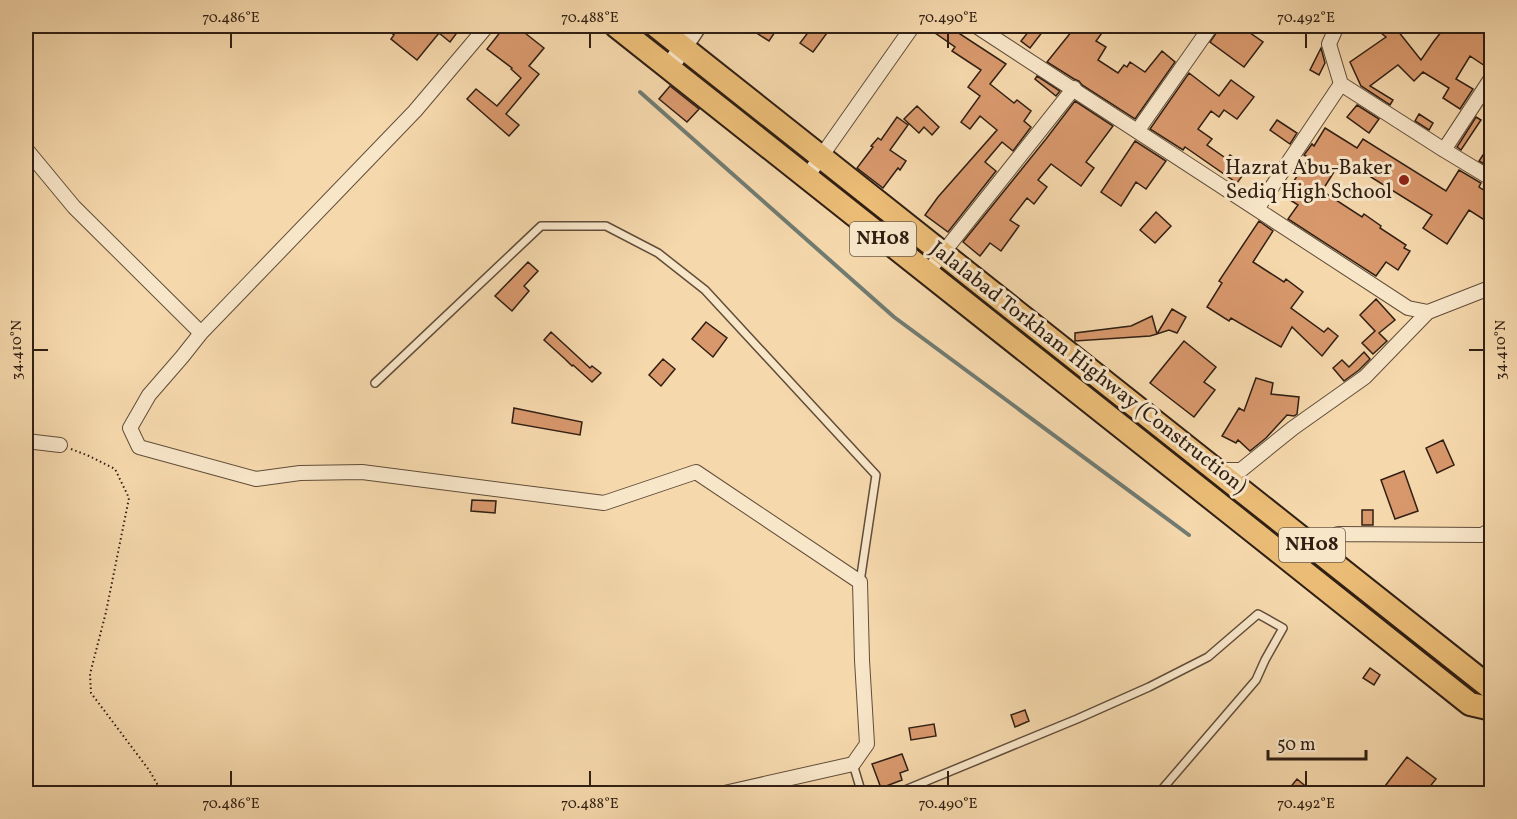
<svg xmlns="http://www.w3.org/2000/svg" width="1517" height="819" font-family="Vollkorn,serif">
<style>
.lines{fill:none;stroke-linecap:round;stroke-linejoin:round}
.stream{stroke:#717b71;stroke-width:4}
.building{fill:#d8986c;stroke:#301f13;stroke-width:1.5}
.service-casing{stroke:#614d39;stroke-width:10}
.minor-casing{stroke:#614d39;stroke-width:16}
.tertiary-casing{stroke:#614d39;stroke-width:21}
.trunk-casing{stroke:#301f13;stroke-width:26}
.path{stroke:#301f13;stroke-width:2;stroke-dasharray:1.5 3;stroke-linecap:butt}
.service{stroke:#f8e6c9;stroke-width:7}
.minor{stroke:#f8e6c9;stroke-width:14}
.tertiary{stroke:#f8e6c9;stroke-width:18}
.trunk{stroke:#eabc76;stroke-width:22}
.ticks{fill:none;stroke:#301f13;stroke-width:2}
.poi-dot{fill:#8f2418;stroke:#f8e6c9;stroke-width:2}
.labels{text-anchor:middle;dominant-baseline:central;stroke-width:6;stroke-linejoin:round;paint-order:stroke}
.shield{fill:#f8e6c9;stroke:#6c5b4a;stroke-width:1.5}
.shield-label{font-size:20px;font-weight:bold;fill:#301f13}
.poi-label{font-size:21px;fill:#301f13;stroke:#f8e6c9;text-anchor:end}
.street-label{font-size:21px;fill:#301f13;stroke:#f8e6c9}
.neatline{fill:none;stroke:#301f13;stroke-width:2}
.ticks-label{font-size:15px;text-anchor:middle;fill:#301f13}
</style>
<rect width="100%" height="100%" fill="#f5d8ac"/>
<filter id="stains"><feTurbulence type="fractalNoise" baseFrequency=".00333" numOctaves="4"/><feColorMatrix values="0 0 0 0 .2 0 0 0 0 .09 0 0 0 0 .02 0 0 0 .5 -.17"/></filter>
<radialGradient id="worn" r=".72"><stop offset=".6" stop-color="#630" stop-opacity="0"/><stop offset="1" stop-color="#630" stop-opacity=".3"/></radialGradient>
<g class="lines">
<path class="stream" d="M 640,92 L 894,317 L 1189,535"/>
</g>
<path class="building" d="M 382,26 L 462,26 L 450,42 L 439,33 L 417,60 L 391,39 L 394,35 Z
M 505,26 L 516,26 L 544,48 L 529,66 L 539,74 L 506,114 L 519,125 L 509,136 L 467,99 L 476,89 L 497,106 L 521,78 L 511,69 L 512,68 L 487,49 Z
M 759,26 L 779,26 L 769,41 L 755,32 Z
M 813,26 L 817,26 L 827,33 L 813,52 L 800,43 Z
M 925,26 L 948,26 L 1006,64 L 990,84 L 1014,103 L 1017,100 L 1031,111 L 1024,121 L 1031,127 L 1013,151 L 1002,142 L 985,162 L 996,171 L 948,232 L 925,215 L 938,197 L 997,130 L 980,116 L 970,129 L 961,122 L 980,96 L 968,87 L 981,70 L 952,51 L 955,47 Z
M 1033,26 L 1047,26 L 1030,48 L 1021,41 Z
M 1076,26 L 1107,26 L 1096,41 L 1106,47 L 1098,60 L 1118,73 L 1124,65 L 1127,67 L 1130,62 L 1145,72 L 1162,51 L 1175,62 L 1135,119 L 1082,85 L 1079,81 L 1074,79 L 1047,62 Z
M 1221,26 L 1240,26 L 1263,42 L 1244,67 L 1210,42 Z
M 1372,26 L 1394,26 L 1421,60 L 1434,41 L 1446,26 L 1471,26 L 1480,33 L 1484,26 L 1491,26 L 1491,56 L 1485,66 L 1470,56 L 1456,79 L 1473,89 L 1460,109 L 1443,98 L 1449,88 L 1423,72 L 1414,81 L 1398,65 L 1370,86 L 1393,100 L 1390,105 L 1361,86 L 1350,62 L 1386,37 Z
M 1321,48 L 1325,63 L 1319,75 L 1310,70 Z
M 1189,73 L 1219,96 L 1231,80 L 1254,97 L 1237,119 L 1224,110 L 1219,117 L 1211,111 L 1198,129 L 1212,139 L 1207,145 L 1227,159 L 1230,155 L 1248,168 L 1237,183 L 1185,147 L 1183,150 L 1150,129 Z
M 1037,76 L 1060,91 L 1056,96 L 1035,79 Z
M 670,86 L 699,109 L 687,122 L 659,99 Z
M 1075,101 L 1113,126 L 1086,162 L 1094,168 L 1081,186 L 1051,164 L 1038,180 L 1047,187 L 1034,204 L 1027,198 L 1010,220 L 1019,226 L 1001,251 L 990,243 L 980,256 L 963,242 L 1046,139 Z
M 1357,105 L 1379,119 L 1369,133 L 1347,117 Z
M 917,106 L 939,127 L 932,135 L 924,127 L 919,133 L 904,119 Z
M 1419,114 L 1433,123 L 1429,130 L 1415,121 Z
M 897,117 L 908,125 L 890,150 L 906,161 L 900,170 L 898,168 L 883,188 L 857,168 L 873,147 L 871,146 L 878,138 L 881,140 Z
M 1476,117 L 1481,120 L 1461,150 L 1457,147 Z
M 1277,120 L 1297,133 L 1290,144 L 1270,130 Z
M 1325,128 L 1357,148 L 1363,139 L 1446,191 L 1459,170 L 1481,183 L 1479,187 L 1491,195 L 1491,213 L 1486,221 L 1469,210 L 1447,244 L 1423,228 L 1432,215 L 1342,159 L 1322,191 L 1362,217 L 1364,214 L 1381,226 L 1380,228 L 1406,245 L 1404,248 L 1410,251 L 1398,270 L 1386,262 L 1376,276 L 1288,219 L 1298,205 L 1284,196 L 1309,158 L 1304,155 L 1312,144 L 1314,146 Z
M 1135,141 L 1166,161 L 1146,189 L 1136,182 L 1121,206 L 1101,192 Z
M 1491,143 L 1491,168 L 1479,161 Z
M 1156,212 L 1171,226 L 1155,243 L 1140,230 Z
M 1259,221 L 1273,231 L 1253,262 L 1284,282 L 1286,279 L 1303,292 L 1291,308 L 1324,332 L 1328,328 L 1338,336 L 1322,356 L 1292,327 L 1281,347 L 1231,318 L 1229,321 L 1207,307 L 1222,283 L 1219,281 Z
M 528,262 L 538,271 L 524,286 L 529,291 L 512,311 L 495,296 Z
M 1376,299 L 1395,320 L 1379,333 L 1387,341 L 1373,354 L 1362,343 L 1375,331 L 1360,315 Z
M 1172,309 L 1186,317 L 1177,333 L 1169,330 L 1157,334 Z
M 1152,316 L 1157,334 L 1150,336 L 1075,341 L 1075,333 L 1131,326 Z
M 706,322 L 727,338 L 713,357 L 692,339 Z
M 551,332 L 590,368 L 592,366 L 601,373 L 592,382 L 573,365 L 572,366 L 565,359 L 544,340 Z
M 1184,341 L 1216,367 L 1204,382 L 1215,390 L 1194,417 L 1150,383 Z
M 1364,352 L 1370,359 L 1359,370 L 1344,381 L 1333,368 L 1342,360 L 1349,367 Z
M 663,359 L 675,369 L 661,386 L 649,375 Z
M 1256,378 L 1273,383 L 1271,394 L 1299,397 L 1297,414 L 1294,416 L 1287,415 L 1266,438 L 1250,451 L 1238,440 L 1236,443 L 1222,436 L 1239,408 L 1244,411 Z
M 514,408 L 582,422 L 580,435 L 512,423 Z
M 1443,440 L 1454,465 L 1437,473 L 1426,448 Z
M 1404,471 L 1418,511 L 1395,519 L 1381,480 Z
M 472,500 L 496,501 L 495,513 L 471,511 Z
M 1362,510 L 1373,510 L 1373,525 L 1362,525 Z
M 1370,668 L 1380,675 L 1374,685 L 1363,678 Z
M 1025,710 L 1029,721 L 1015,727 L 1011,715 Z
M 934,724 L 936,736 L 911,740 L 909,728 Z
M 902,754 L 908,770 L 900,773 L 902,780 L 881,788 L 872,764 Z
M 1407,757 L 1436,779 L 1424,794 L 1379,794 Z
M 1297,779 L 1315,794 L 1285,794 Z"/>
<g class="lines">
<g class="service-casing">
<path id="service" d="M 375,383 L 541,226 L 606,226 L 658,253 L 705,290 L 876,475 L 860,582
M 853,764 L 862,794
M 899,794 L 900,792 L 1077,719 L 1149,687 L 1208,657 L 1258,614 L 1283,628 L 1265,660 L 1256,680 L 1158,794"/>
</g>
<g class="minor-casing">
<path id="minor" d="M 487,26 L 415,111 L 201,333 L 182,357 L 149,395 L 130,428 L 139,447 L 256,479 L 300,473 L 362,472 L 604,503 L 696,472 L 860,582 L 862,660 L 867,744 L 853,764 L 720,794
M 976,26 L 1408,308 L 1428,312 L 1492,287
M 1341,84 L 1444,150 L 1492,179
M 1138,130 L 1211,26
M 26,149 L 74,207 L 201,333
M 1444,150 L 1492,77
M 806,178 L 913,26
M 1257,209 L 1341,84 L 1329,44 L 1337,26
M 927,273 L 1074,88
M 26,441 L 60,445
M 1217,470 L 1241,470 L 1293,428 L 1365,377 L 1428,312
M 1296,565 L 1338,534 L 1482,535 L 1492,529"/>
</g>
<g class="tertiary-casing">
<path id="tertiary" d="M 669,68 L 697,26"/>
</g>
<g class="trunk-casing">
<path id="trunk" d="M 616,26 C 900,252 1186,477 1470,704 L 1492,709
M 656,26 L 1492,689"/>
</g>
<path class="path" d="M 71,449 L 89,456 L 115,469 L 129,498 L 106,612 L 90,674 L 91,693 L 149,770 L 163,794"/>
<use href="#service" class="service"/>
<use href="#minor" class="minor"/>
<use href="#tertiary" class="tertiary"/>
<use href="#trunk" class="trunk"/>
</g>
<path class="ticks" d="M 231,33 L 231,48M 590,33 L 590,48M 948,33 L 948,48M 1306,33 L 1306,48M 33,350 L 48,350M 1469,350 L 1484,350M 231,771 L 231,786M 590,771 L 590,786M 948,771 L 948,786M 1306,771 L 1306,786"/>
<circle class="poi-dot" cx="1404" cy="180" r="6"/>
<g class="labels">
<g class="shield">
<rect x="850" y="222" width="66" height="34" rx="4.5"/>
<rect x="1279" y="528" width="66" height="34" rx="4.5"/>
</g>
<g class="shield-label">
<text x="883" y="239">NH08</text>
<text x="1312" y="545">NH08</text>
</g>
<g class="poi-label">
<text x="1392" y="168">Hazrat Abu-Baker<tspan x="1392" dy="24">Sediq High School</tspan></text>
</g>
<g class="street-label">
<text transform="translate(1088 368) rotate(38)">Jalalabad Torkham Highway (Construction)</text>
</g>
</g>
<rect width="1517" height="819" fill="none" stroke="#f5d8ac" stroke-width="66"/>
<path d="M1268 750v9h98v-9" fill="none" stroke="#301f13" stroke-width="3"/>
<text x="1277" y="750" font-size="18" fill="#301f13" stroke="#f8e6c9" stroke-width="4.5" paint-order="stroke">50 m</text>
<rect x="33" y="33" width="1451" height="753" class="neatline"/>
<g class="ticks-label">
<text x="231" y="22">70.486°E</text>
<text x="590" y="22">70.488°E</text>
<text x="948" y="22">70.490°E</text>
<text x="1306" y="22">70.492°E</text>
<text transform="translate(16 350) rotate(-90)" y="5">34.410°N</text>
<text transform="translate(1500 350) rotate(-90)" y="5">34.410°N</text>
<text x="231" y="808">70.486°E</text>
<text x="590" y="808">70.488°E</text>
<text x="948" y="808">70.490°E</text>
<text x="1306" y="808">70.492°E</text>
</g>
<rect width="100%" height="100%" filter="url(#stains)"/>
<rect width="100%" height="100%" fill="url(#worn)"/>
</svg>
